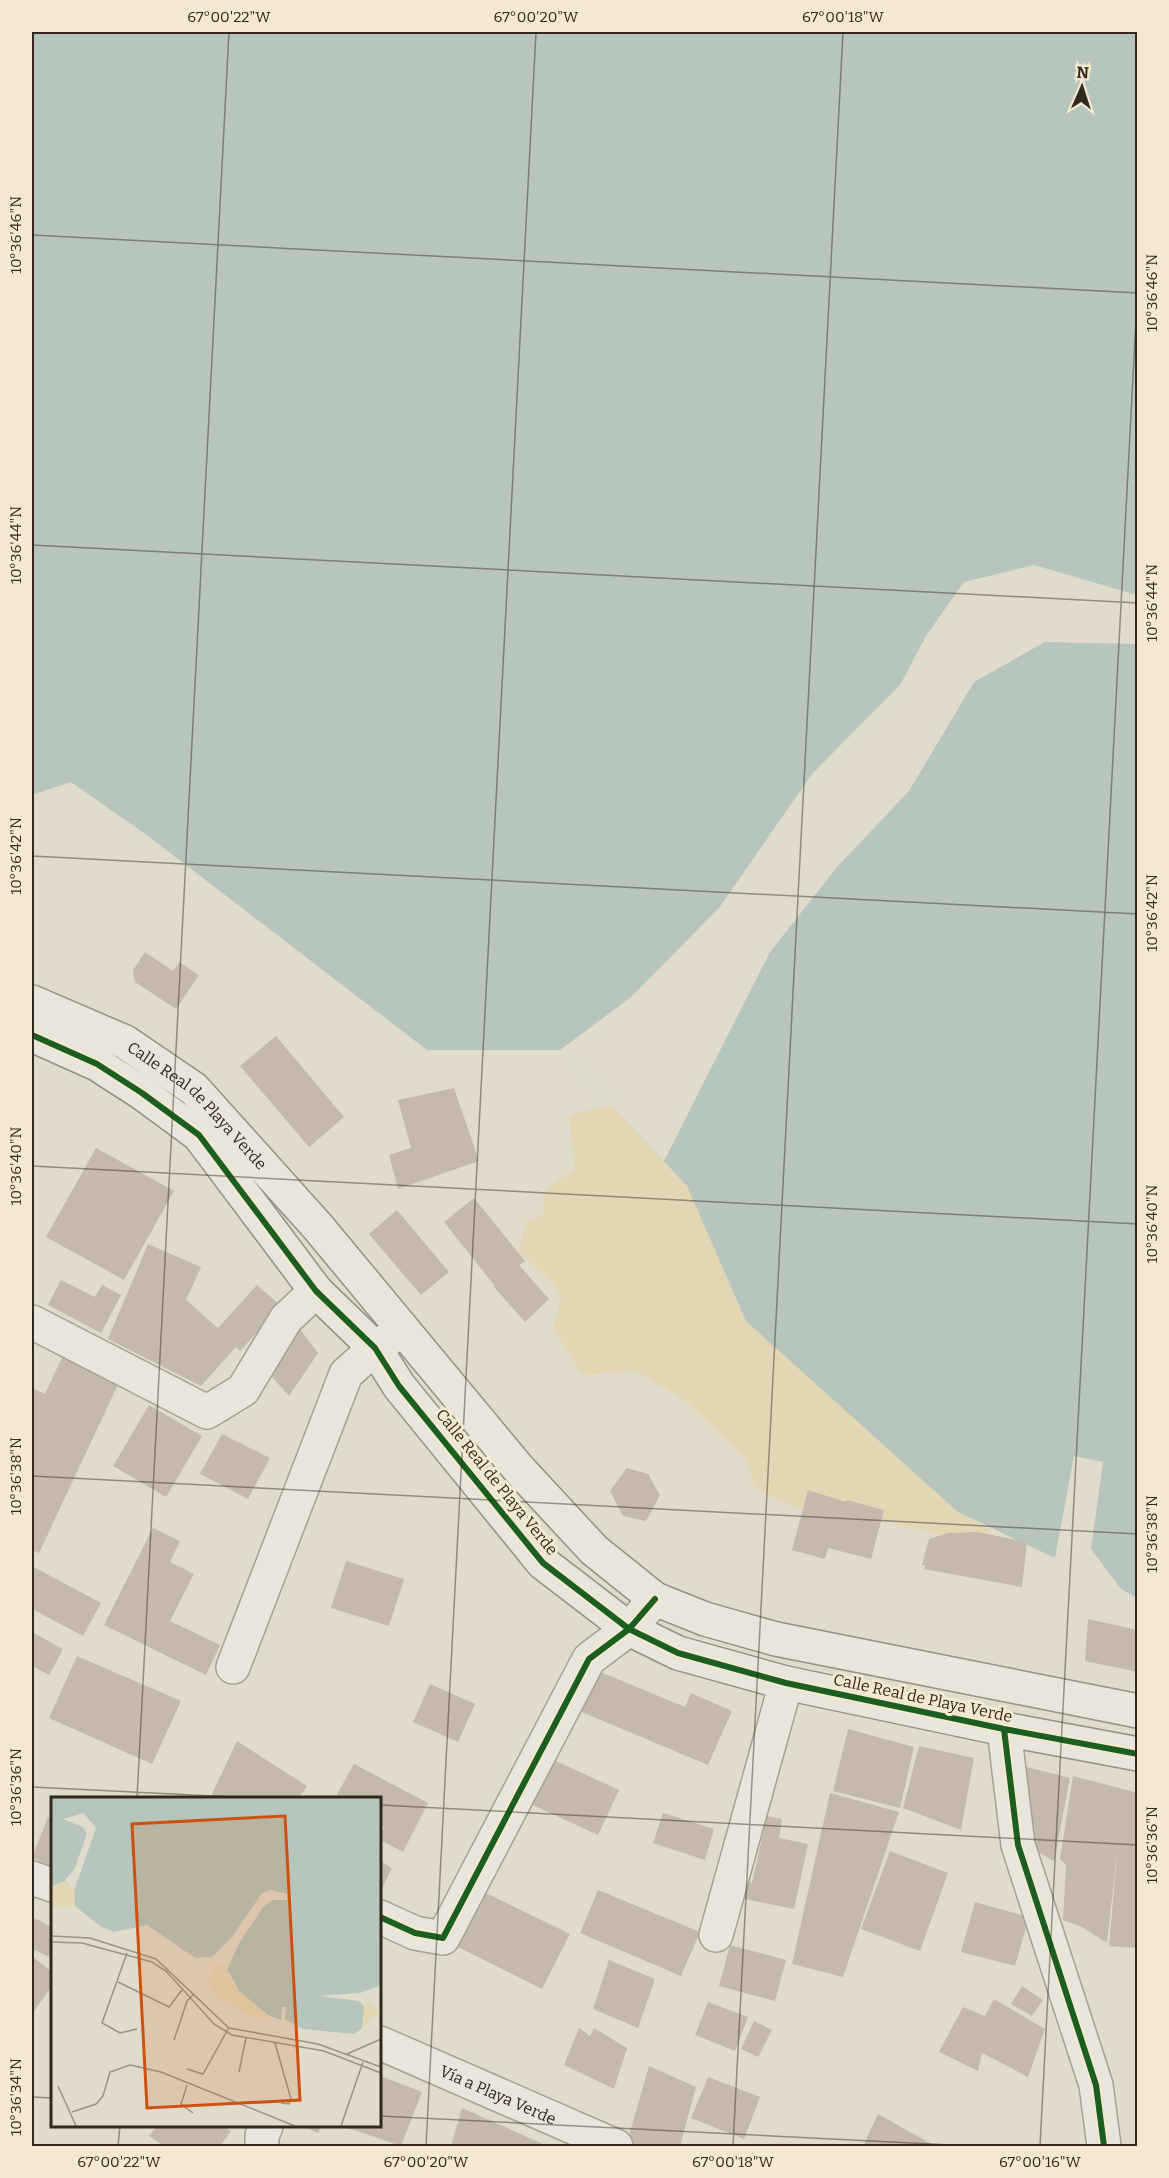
<svg xmlns="http://www.w3.org/2000/svg" width="1169" height="2178" font-family="Bitter,serif">
<style>
.sand{fill:#e3d7b3}
.water{fill:#b6c6bc}
.pier{fill:#e1dbcb}
.building{fill:#c4b9ac}
.lines{fill:none;stroke-linecap:round;stroke-linejoin:round}
.street-casing{stroke:#a6a094;stroke-width:36}
.secondary-casing{stroke:#958f84;stroke-width:36}
.street{stroke:#eae5db;stroke-width:33}
.secondary{stroke:#eae5db;stroke-width:33}
.cycleway-casing{stroke:#f3e9d0;stroke-width:10}
.cycleway{stroke:#1b5e20;stroke-width:6}
.ticks{fill:none;stroke:#33281d;stroke-width:1.5;stroke-opacity:0.45}
.labels{text-anchor:middle;dominant-baseline:central;stroke-width:6;stroke-linejoin:round;paint-order:stroke}
.street-label{font-size:16px;fill:#33281d;stroke:#f3e9d0}
.inset-road{fill:none;stroke:#9b9385;stroke-width:1.5}
.view{fill:#cd520f;fill-opacity:0.15;stroke:#cd520f;stroke-width:3}
.inset-edge{fill:none;stroke:#33281d;stroke-width:3}
.neatline{fill:none;stroke:#33281d;stroke-width:2}
.ticks-label{font-size:15px;text-anchor:middle;fill:#33281d}
</style>
<rect width="100%" height="100%" fill="#e1dbcb"/>
<path class="sand" d="M 611,1105 L 687,1186 L 746,1321 L 958,1512 L 990,1529 L 983,1546 L 808,1501 L 806,1512 L 757,1490 L 743,1455 L 684,1400 L 635,1371 L 582,1375 L 553,1328 L 561,1297 L 553,1284 L 518,1251 L 527,1221 L 544,1215 L 544,1191 L 574,1169 L 569,1115 Z"/>
<path class="water" d="M 32,32 L 1137,32 L 1137,1598 L 1121,1589 L 1091,1549 L 1103,1462 L 1074,1456 L 1055,1558 L 958,1512 L 746,1321 L 687,1186 L 560,1050 L 427,1050 L 148,836 L 71,782 L 32,795 Z"/>
<path class="pier" d="M 1034,565 L 1137,595 L 1137,644 L 1045,642 L 974,682 L 909,791 L 837,867 L 770,952 L 664,1161 L 560,1050 L 631,997 L 719,908 L 812,774 L 900,685 L 926,636 L 964,582 Z"/>
<path class="building" d="M 145,952 L 173,971 L 179,962 L 199,975 L 176,1009 L 135,982 L 133,970 Z
M 276,1036 L 344,1117 L 309,1147 L 240,1066 Z
M 454,1088 L 479,1161 L 398,1189 L 389,1155 L 411,1148 L 398,1100 Z
M 96,1148 L 174,1191 L 124,1280 L 46,1237 Z
M 474,1198 L 525,1261 L 519,1265 L 549,1299 L 525,1322 L 494,1287 L 495,1286 L 444,1222 Z
M 397,1210 L 449,1272 L 421,1295 L 369,1234 Z
M 148,1244 L 201,1267 L 186,1300 L 218,1328 L 257,1285 L 281,1306 L 240,1351 L 236,1347 L 201,1386 L 108,1339 Z
M 61,1280 L 95,1297 L 102,1285 L 121,1295 L 101,1333 L 48,1305 Z
M 294,1321 L 318,1353 L 289,1396 L 265,1369 Z
M 66,1349 L 122,1376 L 39,1553 L 32,1550 L 32,1388 L 45,1394 Z
M 149,1405 L 202,1436 L 166,1497 L 113,1466 Z
M 222,1434 L 270,1458 L 248,1499 L 200,1474 Z
M 627,1468 L 648,1474 L 660,1495 L 646,1521 L 623,1516 L 610,1491 Z
M 808,1490 L 846,1502 L 847,1500 L 884,1510 L 871,1559 L 828,1548 L 825,1559 L 792,1550 Z
M 153,1528 L 180,1541 L 170,1562 L 194,1574 L 170,1621 L 220,1645 L 206,1675 L 104,1625 Z
M 977,1532 L 1027,1542 L 1022,1587 L 924,1569 L 925,1565 L 922,1565 L 929,1539 L 948,1533 Z
M 346,1561 L 404,1579 L 389,1626 L 331,1608 Z
M 32,1566 L 101,1603 L 83,1636 L 32,1609 Z
M 1088,1619 L 1138,1630 L 1138,1672 L 1085,1661 Z
M 32,1632 L 63,1649 L 49,1675 L 32,1666 Z
M 77,1656 L 181,1701 L 152,1764 L 49,1718 Z
M 598,1671 L 685,1707 L 691,1693 L 732,1711 L 708,1765 L 572,1708 Z
M 430,1684 L 475,1704 L 458,1742 L 413,1722 Z
M 848,1729 L 914,1747 L 900,1808 L 833,1791 Z
M 237,1741 L 307,1786 L 299,1798 L 216,1798 L 212,1794 Z
M 919,1746 L 974,1758 L 961,1830 L 903,1808 Z
M 547,1757 L 619,1790 L 598,1835 L 526,1802 Z
M 354,1764 L 428,1803 L 403,1852 L 380,1840 L 380,1835 L 384,1827 L 380,1824 L 380,1798 L 335,1798 Z
M 1027,1767 L 1070,1778 L 1054,1861 L 1024,1845 Z
M 1073,1776 L 1138,1793 L 1138,1948 L 1109,1946 L 1118,1844 L 1107,1943 L 1082,1927 L 1063,1920 L 1066,1865 L 1060,1859 Z
M 830,1793 L 899,1812 L 843,1977 L 792,1964 Z
M 663,1813 L 714,1829 L 705,1860 L 653,1843 Z
M 767,1816 L 782,1819 L 779,1838 L 808,1844 L 794,1909 L 745,1899 L 748,1882 L 752,1883 Z
M 48,1817 L 52,1819 L 52,1866 L 32,1858 Z
M 890,1851 L 948,1873 L 920,1951 L 861,1929 Z
M 380,1861 L 392,1868 L 380,1893 Z
M 480,1890 L 570,1934 L 542,1989 L 452,1944 Z
M 598,1890 L 700,1932 L 681,1976 L 580,1933 Z
M 975,1902 L 1029,1917 L 1015,1966 L 961,1952 Z
M 32,1917 L 52,1927 L 52,1958 L 32,1949 Z
M 730,1945 L 786,1960 L 775,2001 L 719,1986 Z
M 32,1956 L 52,1972 L 52,1986 L 32,2014 Z
M 609,1960 L 655,1979 L 638,2028 L 593,2009 Z
M 1022,1986 L 1043,2000 L 1032,2016 L 1011,2004 Z
M 994,1999 L 1045,2029 L 1028,2077 L 982,2053 L 978,2071 L 939,2052 L 963,2007 L 985,2016 Z
M 708,2002 L 748,2017 L 735,2051 L 695,2035 Z
M 754,2021 L 772,2030 L 758,2057 L 741,2049 Z
M 579,2028 L 590,2036 L 594,2028 L 627,2048 L 614,2089 L 564,2065 Z
M 649,2066 L 696,2087 L 680,2146 L 626,2146 Z
M 380,2076 L 422,2092 L 401,2146 L 342,2126 L 380,2126 Z
M 708,2077 L 760,2097 L 744,2139 L 691,2118 Z
M 462,2108 L 543,2144 L 542,2146 L 451,2146 Z
M 878,2114 L 935,2146 L 863,2146 Z
M 157,2126 L 223,2126 L 231,2131 L 220,2146 L 164,2146 L 149,2136 Z
M 302,2126 L 321,2126 L 318,2133 Z"/>
<g class="lines">
<g class="street-casing">
<g id="street">
<path d="M 32,1322 L 207,1412 L 243,1390 L 286,1319 L 316,1291"/>
<path d="M 233,1667 L 346,1374 L 375,1348 L 399,1332"/>
<path d="M 1004,1729 L 1018,1845 L 1096,2085 L 1104,2146"/>
<path d="M 32,1878 L 52,1885"/>
<path d="M 380,1917 L 415,1933 L 443,1938 L 589,1659 L 629,1629 L 655,1599"/>
<path d="M 716,1935 L 786,1683"/>
<path id="s1" d="M 380,2043 L 616,2146"/>
<path d="M 262,2146 L 262,2136 L 266,2126"/>
</g>
</g>
<g class="secondary-casing">
<g id="secondary">
<path id="s2" d="M 32,1002 L 125,1042 L 194,1089 L 318,1227 L 518,1468 L 594,1550 L 655,1599 L 705,1619 L 776,1639 L 1138,1711"/>
<path d="M 32,1035 L 97,1064 L 142,1093 L 199,1135 L 316,1291 L 375,1348 L 399,1386 L 543,1563 L 629,1629 L 678,1653 L 786,1683 L 1004,1729 L 1138,1754"/>
</g>
</g>
<use href="#street" class="street"/>
<use href="#secondary" class="secondary"/>
<g class="cycleway-casing">
<path id="cycleway" d="M 32,1035 L 97,1064 L 142,1093 L 199,1135 L 316,1291 L 375,1348 L 399,1386 L 543,1563 L 629,1629 L 678,1653 L 786,1683 L 1004,1729 L 1138,1754
M 1004,1729 L 1018,1845 L 1096,2085 L 1104,2146
M 380,1917 L 415,1933 L 443,1938 L 589,1659 L 629,1629 L 655,1599"/>
</g>
<use href="#cycleway" class="cycleway"/>
</g>
<path class="ticks" d="M 32,235 L 1138,293M 32,545 L 1138,603M 32,856 L 1138,914M 32,1166 L 1138,1224M 32,1476 L 1138,1534M 32,1787 L 254,1798M 137,1798 L 229,32M 380,1805 L 1138,1845M 32,2097 L 52,2098M 380,2116 L 971,2146M 118,2146 L 120,2126M 426,2146 L 536,32M 733,2146 L 843,32M 1040,2146 L 1138,281"/>
<g class="labels">
<g class="street-label">
<text stroke="none"><textPath href="#s2" startOffset="198">Calle Real de Playa Verde</textPath></text>
<text transform="translate(497 1482) rotate(51)">Calle Real de Playa Verde</text>
<text transform="translate(923 1698) rotate(12)">Calle Real de Playa Verde</text>
<text stroke="none"><textPath href="#s1" startOffset="129">Vía a Playa Verde</textPath></text>
</g>
</g>
<g transform="translate(51 1797)">
<rect width="330" height="330" fill="#e1dbcb"/>
<path d="M 14,83 L 23,94 L 24,109 L 0,111 L 0,89 ZM 169,167 L 188,194 L 220,222 L 197,219 L 180,205 L 167,202 L 157,187 L 163,168 ZM 318,205 L 330,214 L 311,231 L 313,209 Z" fill="#e3d7b3"/>
<path d="M 0,1 L 330,1 L 330,188 L 309,196 L 267,199 L 308,204 L 313,209 L 311,231 L 303,237 L 252,232 L 234,222 L 235,210 L 231,210 L 230,223 L 217,218 L 188,194 L 179,177 L 162,160 L 144,161 L 96,128 L 63,135 L 49,129 L 24,109 L 23,93 L 14,84 L 0,89 Z" fill="#b6c6bc"/>
<path d="M 32,16 L 45,31 L 23,94 L 14,83 L 23,73 L 36,37 L 32,30 L 12,22 ZM 220,93 L 236,97 L 236,103 L 222,103 L 213,109 L 188,146 L 176,174 L 161,160 L 181,140 L 211,96 Z" fill="#e1dbcb"/>
<path class="inset-road" d="M 0,139 L 39,141 L 105,162 L 178,231 L 267,247 L 330,270M 0,145 L 31,146 L 101,165 L 115,174 L 163,227 L 181,238 L 273,254 L 330,276M 76,156 L 51,226 L 69,236 L 86,232M 67,185 L 118,210 L 131,193M 123,243 L 136,204 L 142,198M 224,246 L 240,302 L 238,307 L 230,306M 296,257 L 330,242M 136,272 L 152,277 L 177,232M 188,275 L 195,241M 136,288 L 130,307 L 142,316M 7,289 L 25,329M 21,315 L 45,307 L 52,299 L 59,275 L 79,268 L 110,275 L 244,329M 290,329 L 312,265"/>
<path class="view" d="M 234,19 L 249,303 L 96,311 L 81,27 Z"/>
<rect width="330" height="330" class="inset-edge"/>
</g>
<rect width="1169" height="2178" fill="none" stroke="#f3e9d0" stroke-width="66"/>
<g transform="translate(1082 87) rotate(3)" stroke="#f3e9d0" stroke-width="4.5" paint-order="stroke">
<path d="M0-4.5L10 22L0 15L-10 22Z" fill="#33281d"/>
<text y="-9" font-size="16" font-weight="bold" text-anchor="middle" fill="#33281d">N</text>
</g>
<rect x="33" y="33" width="1103" height="2112" class="neatline"/>
<g class="ticks-label">
<text x="229" y="22">67°00'22"W</text>
<text x="536" y="22">67°00'20"W</text>
<text x="843" y="22">67°00'18"W</text>
<text transform="translate(16 235) rotate(-90)" y="5">10°36'46"N</text>
<text transform="translate(1152 293) rotate(-90)" y="5">10°36'46"N</text>
<text transform="translate(16 545) rotate(-90)" y="5">10°36'44"N</text>
<text transform="translate(1152 603) rotate(-90)" y="5">10°36'44"N</text>
<text transform="translate(16 856) rotate(-90)" y="5">10°36'42"N</text>
<text transform="translate(1152 913) rotate(-90)" y="5">10°36'42"N</text>
<text transform="translate(16 1166) rotate(-90)" y="5">10°36'40"N</text>
<text transform="translate(1152 1224) rotate(-90)" y="5">10°36'40"N</text>
<text transform="translate(16 1476) rotate(-90)" y="5">10°36'38"N</text>
<text transform="translate(1152 1534) rotate(-90)" y="5">10°36'38"N</text>
<text transform="translate(16 1787) rotate(-90)" y="5">10°36'36"N</text>
<text transform="translate(1152 1845) rotate(-90)" y="5">10°36'36"N</text>
<text transform="translate(16 2097) rotate(-90)" y="5">10°36'34"N</text>
<text x="119" y="2167">67°00'22"W</text>
<text x="426" y="2167">67°00'20"W</text>
<text x="733" y="2167">67°00'18"W</text>
<text x="1040" y="2167">67°00'16"W</text>
</g>
</svg>
